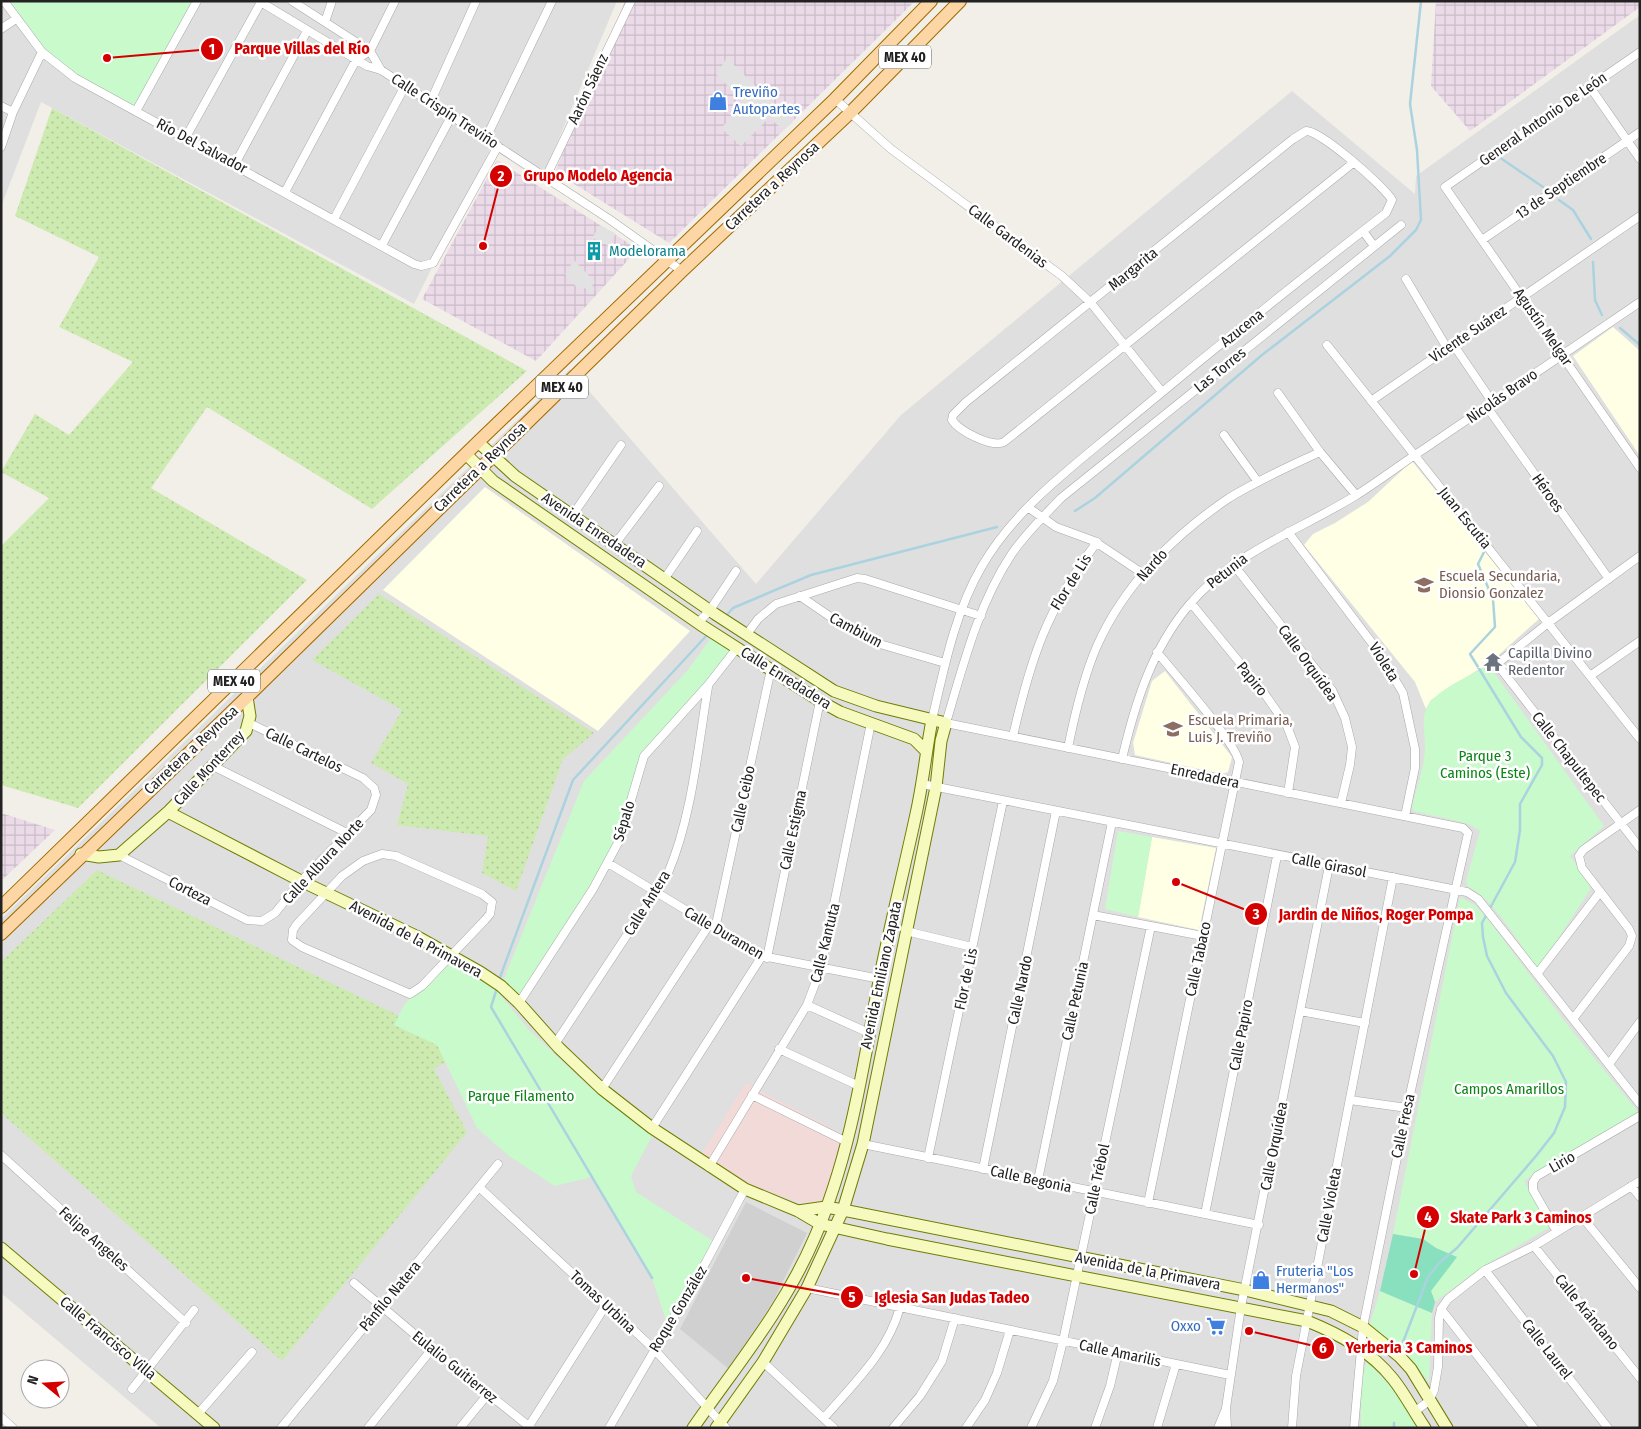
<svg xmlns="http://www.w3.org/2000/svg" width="1641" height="1429" font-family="'Fira Sans Condensed',sans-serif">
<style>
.residential{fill:#e0dfdf}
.commercial{fill:#f2dad9}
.industrial{fill:url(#industrial-grid)}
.education{fill:#ffffe5}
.religious{fill:#d0d0d0}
.grass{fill:url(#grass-dots)}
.park{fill:#c8facc}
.pitch{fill:#88e0be}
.parking{fill:#e2e2e2}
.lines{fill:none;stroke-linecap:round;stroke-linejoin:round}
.stream{stroke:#aad3df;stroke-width:2.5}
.street-casing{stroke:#a9a9a9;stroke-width:9}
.secondary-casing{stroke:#707d05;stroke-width:13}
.primary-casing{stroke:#a06b00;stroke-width:14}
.street{stroke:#fff;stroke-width:8}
.secondary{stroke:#f7fabf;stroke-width:11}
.primary{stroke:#fcd6a4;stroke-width:12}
.labels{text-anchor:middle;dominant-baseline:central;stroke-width:5;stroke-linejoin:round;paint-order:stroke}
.shield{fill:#fff;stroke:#646464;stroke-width:1}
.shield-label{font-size:14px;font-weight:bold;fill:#222}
.street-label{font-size:15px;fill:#222;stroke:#fff}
.shop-label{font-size:15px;fill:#366cbe;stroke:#fff;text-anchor:start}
.culture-label{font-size:15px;fill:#0d838f;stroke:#fff;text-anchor:start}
.education-label{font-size:15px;fill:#785e54;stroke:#fff;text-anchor:start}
.worship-label{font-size:15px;fill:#5b616d;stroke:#fff;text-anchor:start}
.park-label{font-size:15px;fill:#0c8416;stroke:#fff}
.leader{fill:none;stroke:#d40000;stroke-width:2}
.callout-dot{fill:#d40000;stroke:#fff;stroke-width:2}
.mark-label{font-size:15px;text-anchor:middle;font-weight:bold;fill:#fff}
.callout-label{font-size:16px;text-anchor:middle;font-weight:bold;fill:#d40000;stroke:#fff;stroke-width:5;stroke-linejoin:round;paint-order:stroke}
</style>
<defs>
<pattern id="industrial-grid" width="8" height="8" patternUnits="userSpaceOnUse" patternTransform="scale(1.25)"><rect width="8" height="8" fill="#ebdbe8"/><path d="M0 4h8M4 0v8" fill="none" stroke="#c9bcc7"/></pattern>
<pattern id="grass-dots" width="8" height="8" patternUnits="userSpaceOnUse" patternTransform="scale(1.25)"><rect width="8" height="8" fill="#cdebb0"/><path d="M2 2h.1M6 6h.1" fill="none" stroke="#b0c997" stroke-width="1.8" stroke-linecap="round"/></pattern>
</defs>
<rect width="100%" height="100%" fill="#f2efe9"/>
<path class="residential" d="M 1,1 L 617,1 L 541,181 L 491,148 L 414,304 L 41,102 L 1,207 Z
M 1640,15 L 1640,1428 L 161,1428 L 1,1293 L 1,919 L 570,369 L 756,584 L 901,415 L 1292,91 L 1415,194 L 1416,176 Z"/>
<path class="commercial" d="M 746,1083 L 843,1134 L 827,1188 L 818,1209 L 749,1186 L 700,1157 Z"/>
<path class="industrial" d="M 625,1 L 915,1 L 669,243 L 555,172 Z
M 1436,1 L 1640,1 L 1640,7 L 1470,131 L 1431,86 Z
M 497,160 L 638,249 L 536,361 L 422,299 Z
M 1,813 L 55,830 L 1,881 Z"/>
<path class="education" d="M 1613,327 L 1640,351 L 1640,456 L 1573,356 Z
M 1412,461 L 1539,619 L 1493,660 L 1431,700 L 1426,709 L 1415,682 L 1304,545 L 1313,534 L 1335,523 L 1368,502 Z
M 485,487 L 690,631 L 598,731 L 383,590 Z
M 1165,671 L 1232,757 L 1228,772 L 1222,774 L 1135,755 L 1133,743 L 1152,681 Z
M 1152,837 L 1216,848 L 1199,930 L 1138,917 Z"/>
<path class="religious" d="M 746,1202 L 807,1233 L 773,1301 L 730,1370 L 680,1329 Z"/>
<path class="grass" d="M 52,108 L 527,371 L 372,509 L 207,407 L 151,488 L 307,580 L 78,808 L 1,785 L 1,546 L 49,498 L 1,472 L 35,414 L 69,435 L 133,362 L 59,327 L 99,257 L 15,216 Z
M 379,594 L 594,733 L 563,759 L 516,891 L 482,873 L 488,836 L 397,825 L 408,784 L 371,763 L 402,710 L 312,660 Z
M 97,870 L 466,1048 L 434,1069 L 467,1132 L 282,1361 L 1,1113 L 1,962 Z"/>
<path class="park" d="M 4,1 L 197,1 L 136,111 L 54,63 Z
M 714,634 L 737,648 L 649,748 L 619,841 L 519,1003 L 501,986 L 584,781 L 687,671 Z
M 1488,664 L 1604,826 L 1570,856 L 1590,885 L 1590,890 L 1538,969 C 1521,946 1492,897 1468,887 L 1466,881 L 1480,831 L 1469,824 L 1414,811 L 1412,807 C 1416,789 1424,769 1425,750 C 1426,733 1418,713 1433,699 C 1448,684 1471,676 1488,664 Z
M 1118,831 L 1152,837 L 1138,917 L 1105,909 Z
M 1460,897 L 1475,905 L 1490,922 L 1569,1027 L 1639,1113 L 1524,1181 L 1550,1227 L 1479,1269 L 1435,1302 L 1431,1291 L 1456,1257 L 1436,1248 L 1423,1239 L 1393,1234 Z
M 446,959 L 494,987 L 528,1029 L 585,1083 L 652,1136 L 631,1176 L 636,1192 L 716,1243 L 668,1326 L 652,1278 L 592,1177 L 555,1186 L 509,1156 L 477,1128 L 437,1045 L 394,1025 L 404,1005 Z
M 1380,1291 L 1432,1313 L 1429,1382 L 1404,1352 L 1369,1327 Z
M 1367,1361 L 1393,1389 L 1419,1428 L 1361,1428 L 1361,1381 Z"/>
<path class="pitch" d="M 1393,1234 L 1423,1239 L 1436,1248 L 1457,1257 L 1431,1291 L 1435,1302 L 1432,1313 L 1380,1291 Z"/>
<path class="parking" d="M 727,58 L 793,122 L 784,130 L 769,118 L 741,146 L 721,128 L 745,104 L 716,74 Z
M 600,225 L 616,234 L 609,246 L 592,238 Z
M 574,260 L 595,282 L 591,287 L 595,289 L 590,294 L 583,286 L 579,290 L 565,274 Z"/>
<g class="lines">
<path class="stream" d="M 1499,157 L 1543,187
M 1559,200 L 1573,210 L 1591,239
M 1593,262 L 1595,300 L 1602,315
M 1620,328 L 1640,345
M 1075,511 L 1095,498 L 1262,355 L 1390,256 L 1416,230 L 1421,220 L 1417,150 L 1410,104 L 1421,1
M 726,616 L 733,608 L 811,575 L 997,527
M 499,980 L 573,780 L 708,634
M 497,988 L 491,1007 L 652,1278
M 1403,1342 L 1428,1277 L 1440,1262 L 1457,1248 L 1536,1156 L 1554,1133 L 1565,1107 L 1566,1082 L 1553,1056 L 1506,993 L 1487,956 L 1483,937 L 1482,923 L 1515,862 L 1520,830 L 1520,804 L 1542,765 L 1542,758 L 1521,737 L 1470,654 L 1495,627 L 1493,599 L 1478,564 L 1485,550
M 1394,1423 L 1394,1428"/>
<g class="street-casing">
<path id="street" d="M 4,1 L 42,52 L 75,78 L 414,264 L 421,266 L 433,263 L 498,146
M 259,1 L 367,66 L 381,70 L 609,219 L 682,271
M 292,1 L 370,51 L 381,70
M 325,22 L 332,1
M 1,29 L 16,19
M 1640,52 L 1445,187 L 1640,468
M 1590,87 L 1640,159
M 835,99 L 891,149 L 1062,276 L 1091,303 L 1162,392
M 430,103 L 476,1
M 1,106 L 13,112
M 136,111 L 197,1
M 186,137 L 261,2
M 486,138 L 552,1
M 1,147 L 13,112 L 42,52
M 235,164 L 307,31
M 546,177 L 631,1
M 285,192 L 356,60 L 370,51 L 395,1
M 334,219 L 405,86
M 1363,231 L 1374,246
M 1482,240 L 1640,132
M 382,245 L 451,117
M 1406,279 L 1447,348
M 1453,344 L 1493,403
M 1327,345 L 1640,739
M 1278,393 L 1320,452 L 1356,495
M 1371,401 L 1640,216
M 1487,407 L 1609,579
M 1224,435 L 1258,482
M 1029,508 L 1056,527 L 1094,541 L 1142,573
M 572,516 L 621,445
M 1288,532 L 1378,651 L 1403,693 L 1415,749 L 1415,768 L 1405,816
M 615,544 L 659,486
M 1640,556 L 1548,623 L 1497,664 L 1640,848
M 1233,564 L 1332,690 L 1345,718 L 1352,747 L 1350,765 L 1341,803
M 665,578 L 697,531
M 800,596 L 832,618 L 873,642 L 945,663
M 1191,603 L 1262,690 L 1287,726 L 1295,747 L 1288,793
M 698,623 L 710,610 L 736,571
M 747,634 L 758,619 L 776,604 L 857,578 L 865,579 L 981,616
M 1590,676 L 1640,641
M 932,720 C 944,668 955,612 982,566 C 1016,507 1075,465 1126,422 C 1211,351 1298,281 1386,213 L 1392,200 C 1384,186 1320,130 1306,131 L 1293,139 L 966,402 L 953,415 L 952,420 C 959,431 992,448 1004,442 L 1353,163
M 1013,736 C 1031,657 1047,609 1097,542
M 1068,748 C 1075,713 1083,678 1097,646 C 1124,585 1174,535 1229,498 C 1258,480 1290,466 1320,452
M 1122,759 C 1135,703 1152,649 1189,605 C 1234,552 1298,531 1355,496 C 1379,481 1401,464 1424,449 C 1496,400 1568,351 1640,302
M 213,766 L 347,833
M 922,784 L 1467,892 L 1478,899 L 1640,1104
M 382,854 L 396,856 L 482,894 L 492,902 L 490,914 L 485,920 L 422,986 L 410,994 L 302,947 L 292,940 L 293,930 L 297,924 L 342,876 L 363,861 Z
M 119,855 L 247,920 L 262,921 L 275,913 L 301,881 L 371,810 L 376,795 L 374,788 L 363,778 L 249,723
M 608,863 L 762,956 L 880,979
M 1093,915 L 1203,936
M 715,929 L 771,669
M 906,931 L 972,947
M 767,958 L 820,701
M 1537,974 L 1600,892
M 519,1003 L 593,889 L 619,841 L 644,756 L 708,685 L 737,648
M 807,1005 L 869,1033
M 1300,1011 L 1365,1023
M 1573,1019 L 1629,946 L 1632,936 L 1629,929 L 1582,868 L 1579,856 L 1583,850 L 1640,810
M 555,1044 L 668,873 C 692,817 698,747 708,687
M 779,1049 L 859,1086
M 1609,1064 L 1640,1022
M 602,1089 L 709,925
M 752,1095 L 847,1142
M 1350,1100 L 1407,1108
M 652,1128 L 762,956
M 863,1144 L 1259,1225
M 1,1155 L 186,1323
M 928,1158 L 1003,801
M 709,1167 L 807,1005 L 821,968 L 871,723
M 983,1169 L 1056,811
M 1038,1180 L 1112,822
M 1631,1186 L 1640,1197
M 480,1188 L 654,1349 L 726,1428
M 1148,1203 L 1239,762 C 1235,741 1173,672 1157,652
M 1205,1214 L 1277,856
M 1583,1218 L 1640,1288
M 1557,1232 L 1533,1190 L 1533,1182 L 1537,1176 L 1640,1116
M 1534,1246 L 1640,1378
M 1485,1270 L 1608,1428
M 354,1283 L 432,1349 L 531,1428
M 807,1288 L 1230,1375
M 1441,1309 L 1534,1428
M 763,1362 L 834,1428
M 132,1389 L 194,1310
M 1414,1412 L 1429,1401 L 1434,1390 L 1438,1367 L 1439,1318 L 1441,1309 L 1448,1299 L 1485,1270 L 1534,1246 L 1640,1181
M 198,1414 L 252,1352
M 1,1417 L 13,1428
M 824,1418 C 854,1383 888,1352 900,1307
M 529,1426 L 606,1305
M 281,1428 L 498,1164
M 368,1428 L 432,1349
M 460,1428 L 488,1394
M 609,1428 L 706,1262 L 745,1189
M 893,1428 L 920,1396 L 942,1361 L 955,1318
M 966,1428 L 985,1400 L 997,1373 L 1010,1330
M 1031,1428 L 1053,1381 L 1063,1341 L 1151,926
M 1095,1428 L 1110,1386 L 1118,1352
M 1157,1428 L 1176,1364
M 1218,1428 L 1225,1411
M 1227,1428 L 1226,1408 L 1241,1307 L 1329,866
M 1292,1428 L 1296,1376 L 1393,877
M 1354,1428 L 1363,1327 L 1407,1108 L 1468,833 L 1463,828 L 946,723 C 963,666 978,605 1011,555 C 1025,534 1044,516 1061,498 L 1401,225"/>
</g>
<g class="secondary-casing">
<path id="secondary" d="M 478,442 L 515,476 L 715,614 L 834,691 L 876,706 L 946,723 L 941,741 L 936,787 L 863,1144 L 843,1210 L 807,1288 L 763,1362 L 716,1428
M 466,454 L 493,481 L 701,625 L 820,701 L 840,712 L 914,739 L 926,751
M 168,812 L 301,881 L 416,936 L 480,972 L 501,986 L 519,1003 L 559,1048 L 602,1089 L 652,1128 L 745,1189 L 798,1211 L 820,1224 L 887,1239 L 1307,1321 C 1339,1334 1371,1351 1393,1379 C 1405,1394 1414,1412 1425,1428
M 81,854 L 99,857 L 119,855 L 168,812 L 246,731 L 250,716 L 247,697
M 798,1211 L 826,1207 L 843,1210 L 1245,1290 L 1331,1311 L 1363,1327 L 1400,1357 L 1411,1369 L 1447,1428
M 1,1248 L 214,1428
M 693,1428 C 736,1366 784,1309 814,1239 C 850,1157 863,1068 879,981 C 890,925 904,870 916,814 C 923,783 926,751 932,720"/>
</g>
<g class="primary-casing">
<path id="primary" d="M 1,907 L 478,442 L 835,99 L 931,1
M 1,934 L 247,697 L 682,271 L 850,113 L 960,1"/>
</g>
<use href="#street" class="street"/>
<use href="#secondary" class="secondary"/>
<use href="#primary" class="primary"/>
</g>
<defs>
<g id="shop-bare" transform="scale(1.5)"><path d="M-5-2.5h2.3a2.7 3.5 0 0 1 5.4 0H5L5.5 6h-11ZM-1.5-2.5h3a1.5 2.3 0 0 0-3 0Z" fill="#3f7fe0" stroke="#fff" stroke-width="2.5" paint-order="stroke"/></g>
<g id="building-bare" transform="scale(1.5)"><path d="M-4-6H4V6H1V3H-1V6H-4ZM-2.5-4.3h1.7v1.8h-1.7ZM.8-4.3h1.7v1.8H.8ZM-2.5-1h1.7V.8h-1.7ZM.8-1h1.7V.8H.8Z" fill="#0f9aa8" stroke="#fff" stroke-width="2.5" paint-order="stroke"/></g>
<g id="school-bare" transform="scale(1.5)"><path d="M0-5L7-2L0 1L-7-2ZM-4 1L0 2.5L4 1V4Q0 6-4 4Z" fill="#8d6e63" stroke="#fff" stroke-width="2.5" paint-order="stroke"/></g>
<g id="temple-bare" transform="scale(1.5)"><path d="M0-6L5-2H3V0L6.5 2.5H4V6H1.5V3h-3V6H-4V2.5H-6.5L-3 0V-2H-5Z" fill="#6b7280" stroke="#fff" stroke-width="2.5" paint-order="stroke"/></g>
<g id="supermarket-bare" transform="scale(1.5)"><path d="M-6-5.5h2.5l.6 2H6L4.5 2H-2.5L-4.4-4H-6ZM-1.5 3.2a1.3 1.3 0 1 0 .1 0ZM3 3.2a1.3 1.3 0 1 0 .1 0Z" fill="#3f7fe0" stroke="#fff" stroke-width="2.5" paint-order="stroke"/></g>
</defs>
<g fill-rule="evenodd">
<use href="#shop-bare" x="718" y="101"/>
<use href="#building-bare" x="594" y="251"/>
<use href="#school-bare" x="1424" y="585"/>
<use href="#temple-bare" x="1493" y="662"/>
<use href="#school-bare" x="1173" y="729"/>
<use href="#shop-bare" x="1261" y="1280"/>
<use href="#supermarket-bare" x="1216" y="1326"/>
</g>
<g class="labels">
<g class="shield">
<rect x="879" y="45.5" width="52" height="23" rx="4"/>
<rect x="536" y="375.5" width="52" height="23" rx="4"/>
<rect x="208" y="669.5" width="52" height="23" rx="4"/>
</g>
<g class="shield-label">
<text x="905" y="57">MEX 40</text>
<text x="562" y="387">MEX 40</text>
<text x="234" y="681">MEX 40</text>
</g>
<g class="street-label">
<text transform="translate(588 89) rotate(-65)">Aarón Sáenz</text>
<text transform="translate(445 111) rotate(33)">Calle Crispín Treviño</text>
<text transform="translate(1543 119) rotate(-35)">General Antonio De León</text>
<text transform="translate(202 146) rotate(28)">Río Del Salvador</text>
<text transform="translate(772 186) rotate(-43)">Carretera a Reynosa</text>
<text transform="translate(1561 186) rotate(-34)">13 de Septiembre</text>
<text transform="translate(1008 236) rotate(37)">Calle Gardenias</text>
<text transform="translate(1133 269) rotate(-39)">Margarita</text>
<text transform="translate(1543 327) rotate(55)">Agustín Melgar</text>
<text transform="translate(1242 328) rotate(-39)">Azucena</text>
<text transform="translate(1468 334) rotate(-34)">Vicente Suárez</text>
<text transform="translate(1220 370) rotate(-39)">Las Torres</text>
<text transform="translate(1502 396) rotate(-35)">Nicolás Bravo</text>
<text transform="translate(480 467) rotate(-44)">Carretera a Reynosa</text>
<text transform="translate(1548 493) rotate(55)">Héroes</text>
<text transform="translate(1465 518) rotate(51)">Juan Escutia</text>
<text transform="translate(594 530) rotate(34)">Avenida Enredadera</text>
<text transform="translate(1152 565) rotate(-48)">Nardo</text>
<text transform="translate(1227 571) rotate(-38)">Petunia</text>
<text transform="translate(1071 582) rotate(-58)">Flor de Lis</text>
<text transform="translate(856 630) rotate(28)">Cambium</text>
<text transform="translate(1384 662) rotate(58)">Violeta</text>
<text transform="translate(1308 663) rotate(54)">Calle Orquídea</text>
<text transform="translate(786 678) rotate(32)">Calle Enredadera</text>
<text transform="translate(1252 679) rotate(51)">Papiro</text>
<text transform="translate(191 750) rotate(-43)">Carretera a Reynosa</text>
<text transform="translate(304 750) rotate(26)">Calle Cartelos</text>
<text transform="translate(1569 757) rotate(52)">Calle Chapultepec</text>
<text transform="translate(209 768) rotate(-47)">Calle Monterrey</text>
<text transform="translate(1205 776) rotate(12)">Enredadera</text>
<text transform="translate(743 799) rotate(-78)">Calle Ceibo</text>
<text transform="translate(624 821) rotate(-73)">Sépalo</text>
<text transform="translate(793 830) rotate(-78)">Calle Estigma</text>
<text transform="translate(323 861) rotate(-47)">Calle Albura Norte</text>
<text transform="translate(1329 865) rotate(11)">Calle Girasol</text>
<text transform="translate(190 891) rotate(27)">Corteza</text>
<text transform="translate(647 903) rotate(-58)">Calle Antera</text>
<text transform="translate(724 933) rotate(30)">Calle Duramen</text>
<text transform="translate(416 939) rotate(28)">Avenida de la Primavera</text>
<text transform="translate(825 943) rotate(-76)">Calle Kantuta</text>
<text transform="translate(1198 959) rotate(-78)">Calle Tabaco</text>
<text transform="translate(881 975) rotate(-78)">Avenida Emiliano Zapata</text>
<text transform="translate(966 979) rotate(-78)">Flor de Lis</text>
<text transform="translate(1020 990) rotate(-78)">Calle Nardo</text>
<text transform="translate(1075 1001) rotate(-78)">Calle Petunia</text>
<text transform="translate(1241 1035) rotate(-79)">Calle Papiro</text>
<text transform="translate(1403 1126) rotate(-78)">Calle Fresa</text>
<text transform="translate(1274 1146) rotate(-79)">Calle Orquídea</text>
<text transform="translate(1562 1162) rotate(-30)">Lirio</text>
<text transform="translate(1031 1179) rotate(12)">Calle Begonia</text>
<text transform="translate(1097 1179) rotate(-78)">Calle Trébol</text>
<text transform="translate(1329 1205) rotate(-79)">Calle Violeta</text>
<text transform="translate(94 1239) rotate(42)">Felipe Angeles</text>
<text transform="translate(1148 1271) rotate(11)">Avenida de la Primavera</text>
<text transform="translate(390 1296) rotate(-50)">Pánfilo Natera</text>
<text transform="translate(603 1302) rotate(43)">Tomas Urbina</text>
<text transform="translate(678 1309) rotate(-59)">Roque González</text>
<text transform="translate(1587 1312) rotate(51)">Calle Arándano</text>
<text transform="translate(108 1338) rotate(40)">Calle Francisco Villa</text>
<text transform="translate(1547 1349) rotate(52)">Calle Laurel</text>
<text transform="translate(1120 1353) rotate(12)">Calle Amarilis</text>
<text transform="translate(455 1367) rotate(39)">Eulalio Guitierrez</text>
</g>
<g class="shop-label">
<text x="733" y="92">Treviño<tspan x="733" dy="17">Autopartes</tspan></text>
<text x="1276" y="1271">Fruteria "Los<tspan x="1276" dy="17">Hermanos"</tspan></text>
<text x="1201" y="1326" text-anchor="end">Oxxo</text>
</g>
<g class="culture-label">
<text x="609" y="251">Modelorama</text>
</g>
<g class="education-label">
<text x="1439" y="576">Escuela Secundaria,<tspan x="1439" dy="17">Dionsio Gonzalez</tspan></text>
<text x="1188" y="720">Escuela Primaria,<tspan x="1188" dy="17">Luis J. Treviño</tspan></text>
</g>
<g class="worship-label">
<text x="1508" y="653">Capilla Divino<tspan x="1508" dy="17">Redentor</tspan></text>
</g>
<g class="park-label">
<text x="1485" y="756">Parque 3<tspan x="1485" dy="17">Caminos (Este)</tspan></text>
<text x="1509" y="1089">Campos Amarillos</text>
<text x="521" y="1096">Parque Filamento</text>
</g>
</g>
<path class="leader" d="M107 58L212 49M483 246L501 176M1176 882L1256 914M1414 1274L1428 1217M746 1278L852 1297M1249 1331L1323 1348"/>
<g class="callout-dot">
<circle cx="107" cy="58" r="5"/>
<circle cx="483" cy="246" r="5"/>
<circle cx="1176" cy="882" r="5"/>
<circle cx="1414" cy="1274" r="5"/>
<circle cx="746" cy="1278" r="5"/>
<circle cx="1249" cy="1331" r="5"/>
<circle cx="212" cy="49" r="12"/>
<circle cx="501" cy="176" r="12"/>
<circle cx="1256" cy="914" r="12"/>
<circle cx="1428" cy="1217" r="12"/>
<circle cx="852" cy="1297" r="12"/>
<circle cx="1323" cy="1348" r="12"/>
</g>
<g class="mark-label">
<text x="212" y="54">1</text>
<text x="501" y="181">2</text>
<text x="1256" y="919">3</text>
<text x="1428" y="1222">4</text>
<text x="852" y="1302">5</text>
<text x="1323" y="1353">6</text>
</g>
<g class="callout-label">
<text x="302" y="54">Parque Villas del Río</text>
<text x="598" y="181">Grupo Modelo Agencia</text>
<text x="1376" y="920">Jardin de Niños, Roger Pompa</text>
<text x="1521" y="1223">Skate Park 3 Caminos</text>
<text x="952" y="1303">Iglesia San Judas Tadeo</text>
<text x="1409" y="1353">Yerberia 3 Caminos</text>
</g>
<rect width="1641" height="1429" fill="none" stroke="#222222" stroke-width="5"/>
<g transform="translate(45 1384) rotate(288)"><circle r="24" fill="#ffffff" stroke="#a7a7a7"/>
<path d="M0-4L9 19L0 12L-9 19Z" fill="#d40000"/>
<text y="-8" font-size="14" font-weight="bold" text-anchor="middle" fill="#222222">N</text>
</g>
</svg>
